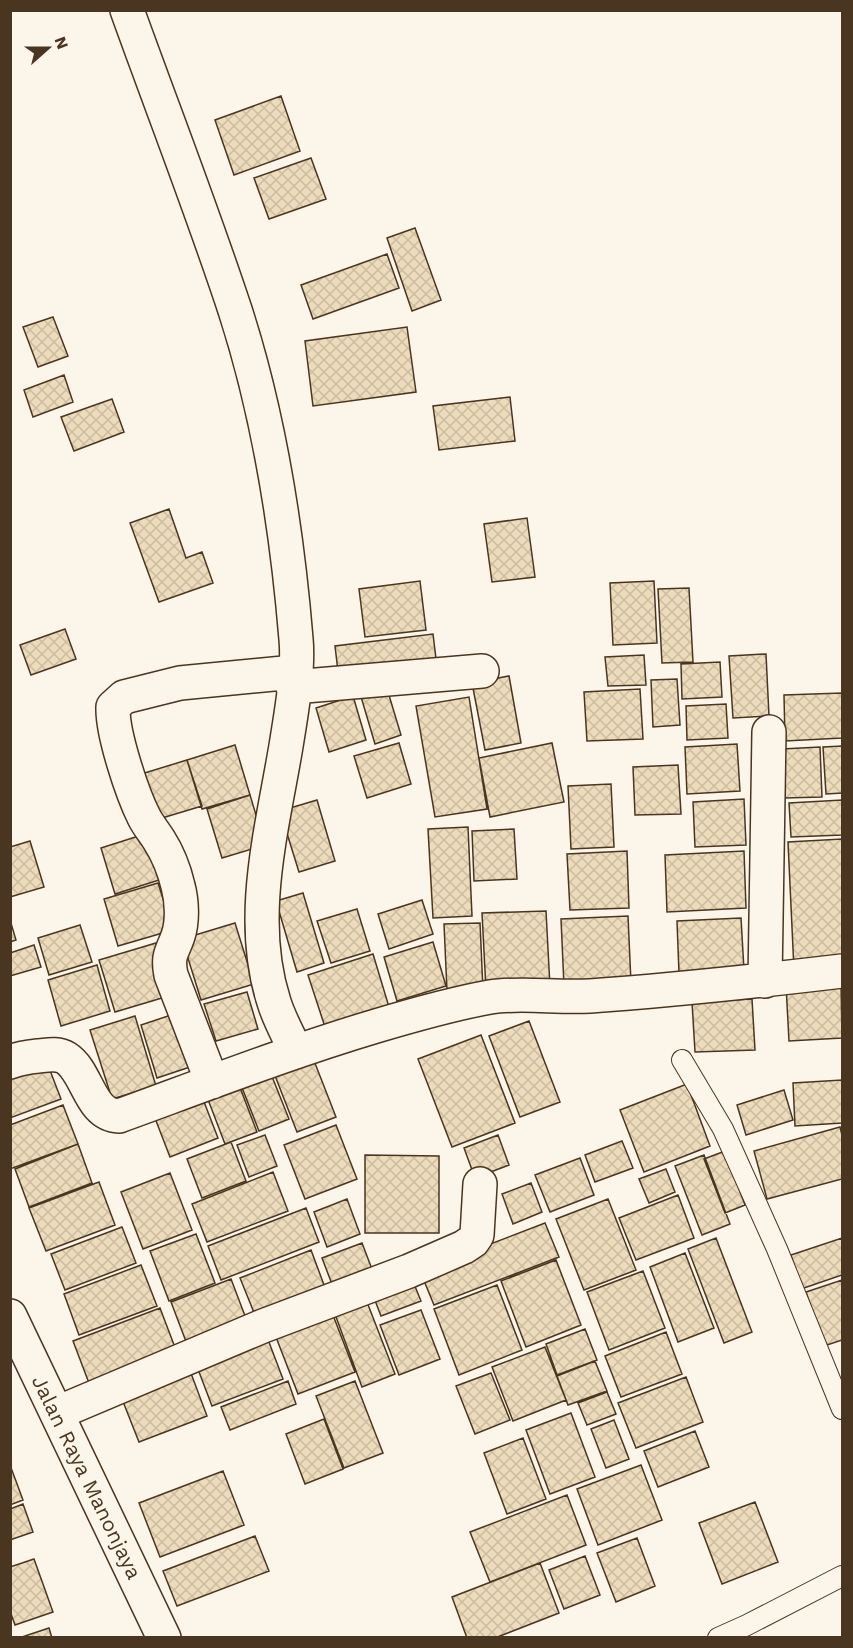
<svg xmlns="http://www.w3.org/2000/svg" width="853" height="1648" font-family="'Work Sans',sans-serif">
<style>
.building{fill:url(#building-cross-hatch);stroke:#4a3520;stroke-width:1.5}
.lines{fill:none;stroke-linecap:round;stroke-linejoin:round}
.service-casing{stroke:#4a3520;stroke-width:22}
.minor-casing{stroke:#4a3520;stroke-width:36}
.primary-casing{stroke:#4a3520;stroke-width:36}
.service{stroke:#fbf6e9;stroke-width:20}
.minor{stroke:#fbf6e9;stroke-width:33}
.primary{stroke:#fbf6e9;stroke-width:33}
.labels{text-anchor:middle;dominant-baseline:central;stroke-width:4.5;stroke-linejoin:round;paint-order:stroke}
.street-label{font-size:21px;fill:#4a3520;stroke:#fbf6e9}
</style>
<defs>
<pattern id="building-cross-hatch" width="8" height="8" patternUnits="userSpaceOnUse" patternTransform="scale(1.5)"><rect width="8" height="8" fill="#ecdcbc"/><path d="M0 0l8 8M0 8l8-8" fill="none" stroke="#ccbda1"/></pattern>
</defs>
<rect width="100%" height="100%" fill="#fbf6e9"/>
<path class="building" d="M 281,96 L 300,151 L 234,175 L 215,120 Z
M 311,158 L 326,199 L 269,219 L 254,178 Z
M 415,228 L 441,300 L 412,311 L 387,238 Z
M 387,254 L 399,288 L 313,319 L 301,285 Z
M 53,317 L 68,356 L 38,367 L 23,327 Z
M 407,327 L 416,392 L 313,406 L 305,341 Z
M 64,375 L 73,402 L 33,417 L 24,390 Z
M 510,397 L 515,441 L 439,450 L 433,406 Z
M 112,399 L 124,432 L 74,451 L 61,417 Z
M 169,509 L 186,558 L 202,552 L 213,583 L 159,602 L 130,523 Z
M 527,518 L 535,577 L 492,582 L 484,524 Z
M 420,581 L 426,630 L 365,637 L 359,589 Z
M 654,581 L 657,643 L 613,645 L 610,583 Z
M 689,588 L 693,662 L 662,663 L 658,589 Z
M 65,629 L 76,659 L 31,675 L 20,645 Z
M 433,634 L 437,667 L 339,680 L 335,646 Z
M 766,654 L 769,716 L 733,718 L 729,656 Z
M 644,655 L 646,685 L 608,686 L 605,657 Z
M 720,662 L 722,697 L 682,699 L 681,664 Z
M 509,676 L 521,743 L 485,750 L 472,683 Z
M 677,679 L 680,725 L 653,727 L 651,680 Z
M 385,682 L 401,735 L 375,744 L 359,690 Z
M 640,689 L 643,739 L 587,741 L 584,692 Z
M 842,693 L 842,738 L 785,741 L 784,695 Z
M 353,696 L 366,740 L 329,752 L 316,708 Z
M 469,697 L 487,809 L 435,817 L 416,706 Z
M 726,704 L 728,738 L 687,740 L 686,706 Z
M 399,743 L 411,784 L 367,798 L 354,756 Z
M 552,743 L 564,802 L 490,817 L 479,758 Z
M 737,744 L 740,791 L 687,794 L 685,747 Z
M 235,745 L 250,795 L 202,809 L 187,760 Z
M 842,746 L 842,793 L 826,794 L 823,747 Z
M 820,747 L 822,797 L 784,798 L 782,749 Z
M 187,760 L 202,806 L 152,821 L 138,775 Z
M 678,765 L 681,814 L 635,815 L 633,767 Z
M 611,784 L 614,847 L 571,849 L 568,786 Z
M 250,795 L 265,845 L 222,858 L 207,809 Z
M 744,799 L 746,845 L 695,847 L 693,802 Z
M 317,800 L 335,861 L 299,872 L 280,811 Z
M 842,800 L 842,835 L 791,837 L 789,803 Z
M 468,827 L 472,916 L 433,918 L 428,829 Z
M 514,829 L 517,879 L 474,881 L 472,831 Z
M 145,834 L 159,880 L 115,894 L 101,848 Z
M 842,839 L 842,967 L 794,970 L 788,842 Z
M 30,841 L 44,887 L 10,897 L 10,847 Z
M 627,851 L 629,908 L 570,910 L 567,854 Z
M 744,851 L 746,908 L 667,912 L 665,855 Z
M 158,883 L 173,930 L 118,946 L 104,899 Z
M 303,893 L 324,963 L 297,972 L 276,901 Z
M 422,900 L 433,934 L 389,949 L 378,914 Z
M 357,909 L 370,951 L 331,963 L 317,921 Z
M 546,911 L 550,987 L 486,990 L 482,913 Z
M 628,916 L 631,983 L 564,986 L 561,919 Z
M 741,918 L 744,970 L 679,973 L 677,921 Z
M 10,920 L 16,940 L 10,942 Z
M 235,923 L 254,984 L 201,1000 L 182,939 Z
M 480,923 L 483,990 L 447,991 L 444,924 Z
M 80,925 L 92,962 L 49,975 L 38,938 Z
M 433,942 L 446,986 L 397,1001 L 384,957 Z
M 156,943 L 172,995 L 115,1012 L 99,960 Z
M 34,945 L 41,967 L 10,976 L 10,953 Z
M 373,954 L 389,1007 L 325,1027 L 308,975 Z
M 97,965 L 110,1011 L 61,1026 L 48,980 Z
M 841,982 L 842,1038 L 789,1041 L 786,985 Z
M 247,992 L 258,1029 L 216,1041 L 204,1004 Z
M 752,999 L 755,1050 L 695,1052 L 692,1002 Z
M 177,1013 L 193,1066 L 157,1078 L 141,1025 Z
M 135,1016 L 156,1086 L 112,1099 L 90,1030 Z
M 529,1021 L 560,1102 L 520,1117 L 489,1036 Z
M 481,1035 L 515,1123 L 452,1147 L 418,1059 Z
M 311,1053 L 336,1117 L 297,1132 L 272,1068 Z
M 46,1060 L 61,1099 L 10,1118 L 10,1074 Z
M 269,1069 L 289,1119 L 259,1131 L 239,1080 Z
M 236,1077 L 257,1132 L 225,1144 L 204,1089 Z
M 842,1080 L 842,1123 L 795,1126 L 793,1083 Z
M 687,1084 L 710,1146 L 644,1172 L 620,1110 Z
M 784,1090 L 793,1120 L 746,1135 L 737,1105 Z
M 201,1094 L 218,1138 L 170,1157 L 153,1113 Z
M 63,1105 L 78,1144 L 10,1169 L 10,1125 Z
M 336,1125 L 357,1179 L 305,1199 L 284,1145 Z
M 840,1127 L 842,1135 L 842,1179 L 767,1199 L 754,1151 Z
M 265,1135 L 277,1166 L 249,1177 L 237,1145 Z
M 498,1135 L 509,1165 L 475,1178 L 464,1148 Z
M 622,1141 L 633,1168 L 595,1182 L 585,1155 Z
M 231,1142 L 246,1181 L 202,1198 L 187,1159 Z
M 78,1144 L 92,1183 L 29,1207 L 15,1169 Z
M 725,1151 L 745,1205 L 725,1213 L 704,1159 Z
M 365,1155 L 439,1156 L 439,1233 L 365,1233 Z
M 704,1155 L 730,1224 L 702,1235 L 675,1166 Z
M 580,1158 L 594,1195 L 550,1212 L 535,1175 Z
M 666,1169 L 675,1192 L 649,1203 L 639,1179 Z
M 273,1172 L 288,1211 L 207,1242 L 192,1204 Z
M 170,1173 L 192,1230 L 143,1249 L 121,1192 Z
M 99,1182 L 115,1225 L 46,1251 L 29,1208 Z
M 531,1183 L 542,1212 L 513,1224 L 502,1194 Z
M 678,1195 L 694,1238 L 636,1260 L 619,1218 Z
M 347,1199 L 360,1234 L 327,1247 L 314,1212 Z
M 608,1199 L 636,1270 L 584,1290 L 556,1219 Z
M 306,1208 L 319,1242 L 221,1280 L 208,1246 Z
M 545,1223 L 559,1257 L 434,1305 L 420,1271 Z
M 122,1227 L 136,1263 L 65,1290 L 51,1254 Z
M 196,1234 L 215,1283 L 169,1301 L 150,1251 Z
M 716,1238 L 752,1332 L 724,1343 L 688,1249 Z
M 842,1238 L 842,1275 L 801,1289 L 791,1255 Z
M 362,1243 L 375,1277 L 335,1292 L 322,1258 Z
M 311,1250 L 327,1293 L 257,1320 L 240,1278 Z
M 685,1253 L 714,1328 L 678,1342 L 650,1267 Z
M 556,1260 L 581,1325 L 526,1347 L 501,1281 Z
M 141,1265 L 157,1306 L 79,1335 L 64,1294 Z
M 643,1271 L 665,1328 L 609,1350 L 587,1292 Z
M 410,1274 L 421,1301 L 381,1316 L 371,1290 Z
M 231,1279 L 250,1329 L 190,1352 L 171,1302 Z
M 842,1280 L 842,1340 L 824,1346 L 806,1292 Z
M 497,1285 L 522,1350 L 459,1375 L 434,1309 Z
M 365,1297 L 395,1374 L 362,1387 L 333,1309 Z
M 160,1308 L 179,1358 L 92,1391 L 73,1341 Z
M 331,1310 L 355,1372 L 298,1394 L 274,1332 Z
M 421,1310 L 440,1359 L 399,1375 L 380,1325 Z
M 585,1329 L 597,1360 L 557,1375 L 546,1344 Z
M 666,1332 L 682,1374 L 621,1397 L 605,1356 Z
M 267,1337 L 283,1379 L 212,1406 L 196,1364 Z
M 545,1347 L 566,1400 L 513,1421 L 492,1367 Z
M 595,1361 L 607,1391 L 568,1405 L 557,1376 Z
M 189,1368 L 207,1416 L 139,1442 L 120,1394 Z
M 491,1373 L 510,1420 L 475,1434 L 456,1386 Z
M 686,1377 L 703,1422 L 636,1448 L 618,1403 Z
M 288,1381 L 296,1404 L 230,1430 L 221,1407 Z
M 355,1381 L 383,1453 L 344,1468 L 316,1396 Z
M 607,1392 L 616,1414 L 587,1425 L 578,1403 Z
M 571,1413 L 595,1477 L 550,1494 L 526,1430 Z
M 324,1419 L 343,1469 L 305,1484 L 286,1434 Z
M 614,1420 L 629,1459 L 606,1468 L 591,1429 Z
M 695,1431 L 709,1467 L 658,1487 L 644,1451 Z
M 523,1438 L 546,1499 L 507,1514 L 484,1453 Z
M 10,1465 L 23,1500 L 10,1505 Z
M 641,1465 L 662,1520 L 598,1545 L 577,1489 Z
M 223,1471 L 244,1525 L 160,1557 L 139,1503 Z
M 567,1495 L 586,1545 L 490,1582 L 470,1532 Z
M 755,1502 L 778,1562 L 722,1584 L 699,1523 Z
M 23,1504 L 33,1532 L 10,1540 L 10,1509 Z
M 255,1536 L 269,1571 L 177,1606 L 163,1571 Z
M 637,1538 L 655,1586 L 616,1602 L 597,1553 Z
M 585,1556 L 600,1595 L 564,1609 L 549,1570 Z
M 34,1559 L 53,1612 L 15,1625 L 10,1611 L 10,1567 Z
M 540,1563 L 559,1613 L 495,1638 L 467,1638 L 452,1597 Z
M 49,1628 L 52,1638 L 19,1638 Z"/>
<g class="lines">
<g class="service-casing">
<path id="service" d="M 682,1060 L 723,1129 L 777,1249 L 842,1409
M 718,1638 L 747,1625 L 842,1576"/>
</g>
<g class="minor-casing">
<path id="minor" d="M 127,10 C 163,110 202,210 235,310 C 269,415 287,530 296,639 C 299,670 291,715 286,746 C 272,830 247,919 274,1002 C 279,1019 289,1036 296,1052
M 293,687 L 482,671
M 765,981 L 769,732
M 10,1062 C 20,1058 28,1057 38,1056 C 48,1055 58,1053 66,1058 C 88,1072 89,1115 119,1116 C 204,1085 289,1052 376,1026 C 413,1015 451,1004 490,997 C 521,992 557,998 590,996 C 674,990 758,981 842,971
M 212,1082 L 171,975 C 167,955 172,953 178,936 C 183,921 182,901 178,886 C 174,869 168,854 159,840 C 154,832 148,825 144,817 C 132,793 112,733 113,707 L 124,697 L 180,683 L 294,672
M 57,1413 L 263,1326 L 409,1271 L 464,1247 L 473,1241 L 477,1235 L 480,1184"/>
</g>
<g class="primary-casing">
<path id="primary" d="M 10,1316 L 164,1638"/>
</g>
<use href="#service" class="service"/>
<use href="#minor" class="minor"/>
<use href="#primary" class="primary"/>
</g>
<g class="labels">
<g class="street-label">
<text transform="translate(87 1477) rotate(64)">Jalan Raya Manonjaya</text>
</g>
</g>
<rect width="853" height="1648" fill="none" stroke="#4a3520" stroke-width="24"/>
<g transform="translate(48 48) rotate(69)" stroke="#fbf6e9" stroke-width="4.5" paint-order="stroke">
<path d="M0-4.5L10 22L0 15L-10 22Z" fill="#4a3520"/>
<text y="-9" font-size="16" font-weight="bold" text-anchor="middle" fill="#4a3520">N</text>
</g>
</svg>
